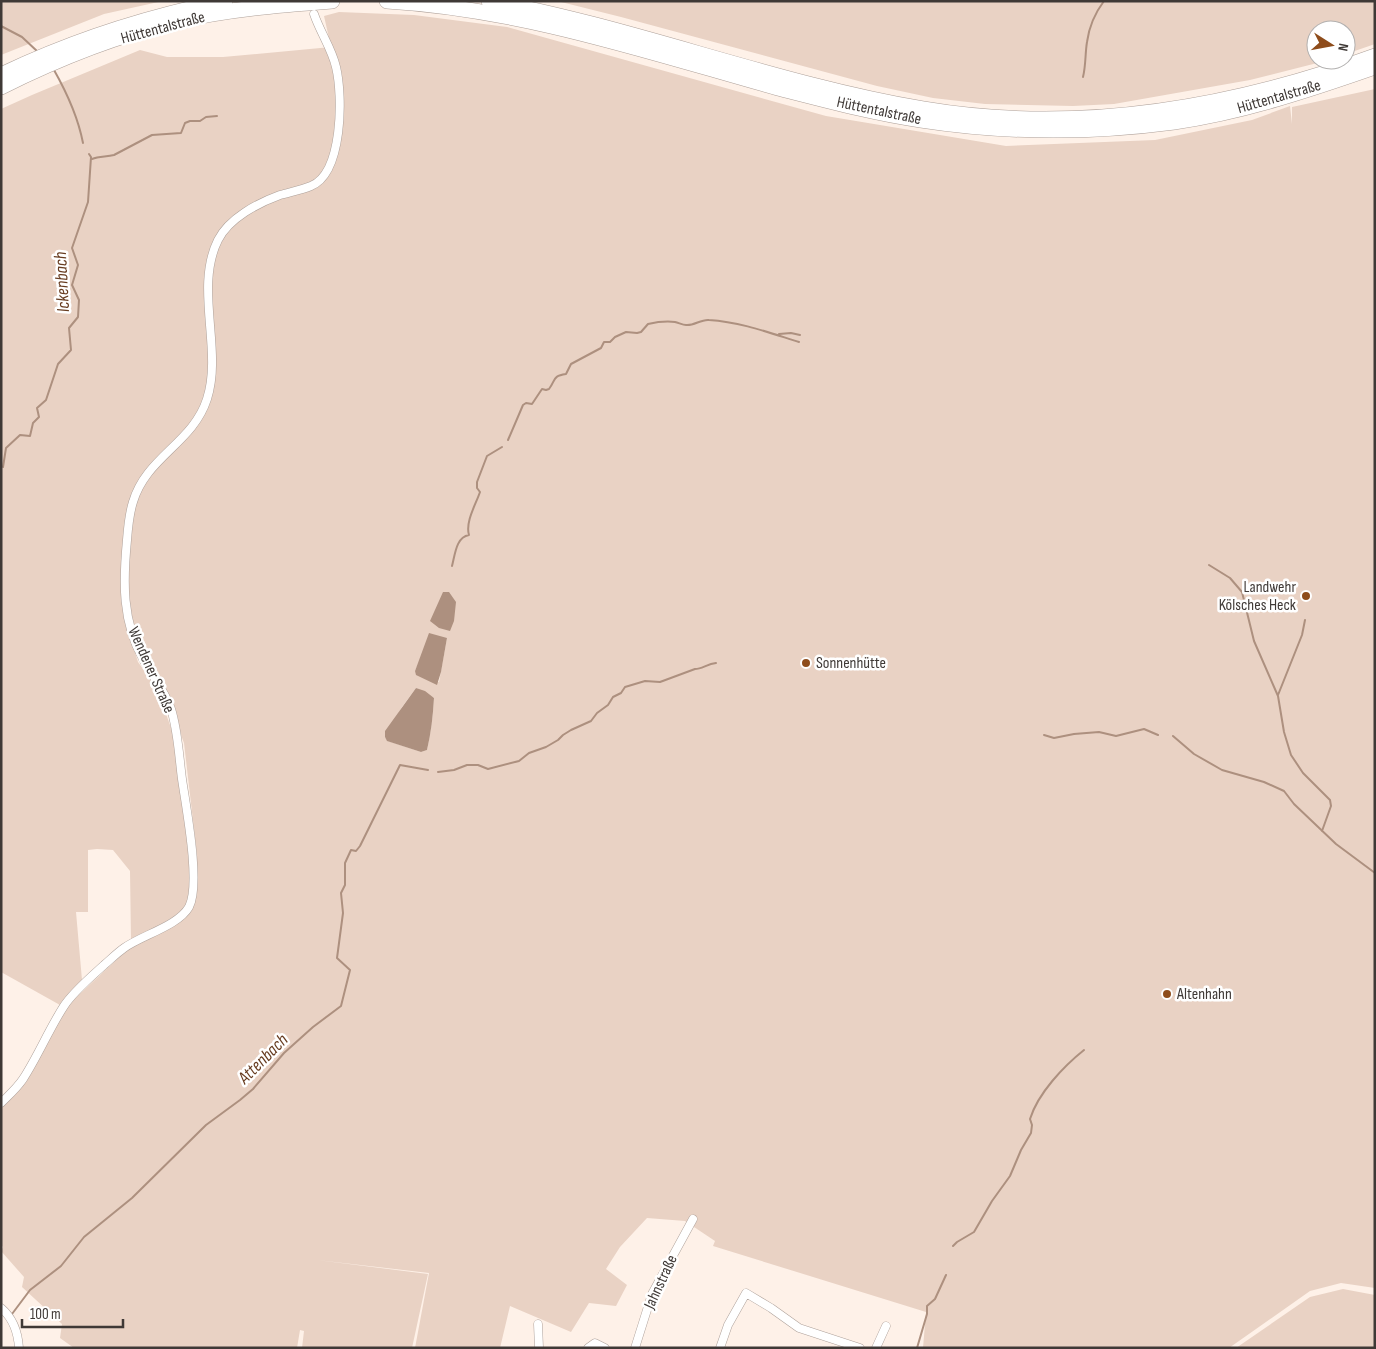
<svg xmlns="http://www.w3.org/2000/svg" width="1376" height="1349" font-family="'Sofia Sans Condensed',sans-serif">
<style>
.green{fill:#e9d2c4;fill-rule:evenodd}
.water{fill:#ad907f}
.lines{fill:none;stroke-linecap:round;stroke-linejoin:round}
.stream{stroke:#ad907f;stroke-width:2}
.street-casing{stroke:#aea19a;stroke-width:9}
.highway-casing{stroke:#aea19a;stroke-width:16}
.street{stroke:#fff;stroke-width:8}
.highway{stroke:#fff;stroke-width:15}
.poi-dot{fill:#8e4c1b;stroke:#fff;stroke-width:2}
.labels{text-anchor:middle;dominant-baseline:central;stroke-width:5;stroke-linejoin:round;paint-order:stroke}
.street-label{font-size:16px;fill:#3f3936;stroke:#fff}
.poi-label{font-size:16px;fill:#3f3936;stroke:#fff;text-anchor:start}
.water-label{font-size:18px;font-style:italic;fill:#673c20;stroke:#fff}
</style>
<rect width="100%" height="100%" fill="#fef1e8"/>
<path class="green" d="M 1,1 L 163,1 L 104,14 L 1,55 Z
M 557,1 L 1375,1 L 1375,44 L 1346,54 L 1346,30 L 1316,30 L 1316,60 L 1329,60 L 1250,80 L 1114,104 L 1073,106 L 985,104 L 933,98 L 877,86 L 621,17 Z
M 339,12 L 414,15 L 507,27 L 826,116 L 1006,146 L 1155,140 L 1252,120 L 1290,106 L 1292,124 L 1292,107 L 1375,89 L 1375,1288 L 1341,1283 L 1310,1291 L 1229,1348 L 923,1348 L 926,1312 L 713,1246 L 715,1241 L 685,1221 L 647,1218 L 620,1247 L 606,1269 L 627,1285 L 616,1306 L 589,1303 L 571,1332 L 510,1306 L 500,1348 L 415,1348 L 429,1273 L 317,1260 L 428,1274 L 412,1348 L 302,1348 L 304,1331 L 300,1330 L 297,1348 L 74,1348 L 60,1338 L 62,1324 L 22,1287 L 24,1277 L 1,1251 L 3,1247 L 1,1245 L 1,1109 L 26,1082 L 68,1005 L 127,950 L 180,920 L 177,915 L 131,941 L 130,871 L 113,850 L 97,849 L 88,850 L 88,912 L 76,912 L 82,980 L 60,1005 L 1,972 L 1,109 L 32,95 L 140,50 L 167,57 L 223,57 L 331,47 L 324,16 ZM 125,620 C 140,649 161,675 173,705 C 178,718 179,731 184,743 L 197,855 L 193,861 L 174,736 L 157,689 L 138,662 ZM 447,638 L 439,682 L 415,671 L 423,653 ZM 416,688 L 434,698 C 433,716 431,732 427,750 L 421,752 L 388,741 L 385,737 L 402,707 Z
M 1343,1289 L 1375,1295 L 1375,1348 L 1236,1348 L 1310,1297 Z"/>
<path class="water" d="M 443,592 L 449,592 L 456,602 L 454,621 L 450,631 L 439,628 L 430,621 Z
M 429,633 L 447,638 L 441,672 L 437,685 L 416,675 L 415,671 Z
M 416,688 L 425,691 L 434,698 C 433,716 431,733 427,750 L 421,752 L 387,741 L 385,737 L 385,731 Z"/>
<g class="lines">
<path class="stream" d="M 1,26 L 22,37 L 38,52
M 54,70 C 67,93 78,117 83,143
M 1083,77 C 1086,65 1085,54 1087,42 C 1089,27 1095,13 1104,1
M 92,159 C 99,156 106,157 114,155 L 152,135 L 181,133 L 185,123 L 190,121 L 200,121 L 206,117 L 217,116
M 779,334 L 791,333 L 800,335
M 508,440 L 523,405 L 526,403 L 532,404 L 542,389 L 546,390 L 549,389 C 556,380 552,376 566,374 L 571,364 L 601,348 L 604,342 L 610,342 L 615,337 L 626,332 L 637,333 L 641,332 L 648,324 C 657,322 666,321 675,322 C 679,323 683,325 686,325 C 694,326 701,319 709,320 C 741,322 770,333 799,342
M 3,467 L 6,448 L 20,435 L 30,436 L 33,423 L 39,417 L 37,408 L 46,400 L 58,364 L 71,350 L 69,328 L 78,317 L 79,300 L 72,285 L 78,265 L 72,248 L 88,202 L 91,157 L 89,154
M 1209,565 L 1230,578 L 1242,592 L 1254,641 L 1278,696 L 1284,732 L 1291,755 L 1303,773 L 1330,800 L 1331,806 L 1322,831
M 452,566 C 455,555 456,537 469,535 C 465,522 476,504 480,492 L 477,488 L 477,482 L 487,456 L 502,447
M 1278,695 L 1302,635 L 1305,620
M 1044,735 L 1054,738 L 1074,734 L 1099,732 L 1116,736 L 1144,729 L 1158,735
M 1173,736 L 1194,754 L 1222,770 L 1264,782 L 1284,791 L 1294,804 L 1336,844 L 1375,873
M 438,772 L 454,770 L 467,765 L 478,765 L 488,769 L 519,761 L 529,753 L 546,747 L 558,740 L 563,735 L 571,730 L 591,721 L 597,713 L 608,705 L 613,697 L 621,693 L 625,687 L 645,681 L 660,682 L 695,669 C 702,669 707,664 716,663
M 953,1246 L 957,1242 L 974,1232 L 992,1201 L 1010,1176 L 1021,1150 L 1031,1133 L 1032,1125 L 1030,1119 C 1038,1093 1064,1066 1084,1050
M 12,1314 L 30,1290 L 61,1266 L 84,1237 L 132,1198 L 206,1125 L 240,1100 L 253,1089 L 284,1053 L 313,1027 L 341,1006 L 350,970 L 337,958 L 343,913 L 341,893 L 345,885 L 345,863 L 351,850 L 356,851 L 360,846 L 400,765 L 428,770
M 917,1348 L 927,1314 L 927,1306 L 935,1299 L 946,1275"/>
<g class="street-casing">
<path id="street" d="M 1,1103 C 9,1095 17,1088 23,1079 C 38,1056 49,1029 64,1006 C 73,992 92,976 104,965 C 111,959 117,953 124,948 C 142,935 178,926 189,907 C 201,884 186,807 182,779 C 179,756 178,731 171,709 C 165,691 152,676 143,659 C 122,621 123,582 127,540 C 128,527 129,514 133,502 C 146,457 193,443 207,399 C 223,350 194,288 218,240 C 229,218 258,203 280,195 C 290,192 301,190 311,186 C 343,173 343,96 336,67 C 332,49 320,32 314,14
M 1,1308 C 13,1318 18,1333 19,1348
M 538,1324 L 539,1348
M 588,1348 L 595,1343 L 605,1348
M 635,1348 L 652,1294 L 693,1219
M 720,1348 L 728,1325 L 746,1293 L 771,1308 L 799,1328 L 860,1348
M 876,1348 L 886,1326"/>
</g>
<g class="highway-casing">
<path id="highway" d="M 387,1 C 522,9 649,52 778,88 C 825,100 873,113 921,120 C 1005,133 1091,133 1174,122 C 1243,112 1309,90 1375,67
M 489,1 C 636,28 776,84 923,109 C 1077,135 1229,109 1375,56
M 1,75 C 74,40 146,17 225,1
M 1,87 C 55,60 118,35 177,21 C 228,9 280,5 332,1"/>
</g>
<use href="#street" class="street"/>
<use href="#highway" class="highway"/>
</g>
<g class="poi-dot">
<circle cx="1306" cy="596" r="5"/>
<circle cx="806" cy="663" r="5"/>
<circle cx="1167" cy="994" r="5"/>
</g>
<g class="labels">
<g class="street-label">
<text transform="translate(163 28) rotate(-15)">Hüttentalstraße</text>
<text transform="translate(1279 97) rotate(-16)">Hüttentalstraße</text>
<text transform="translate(879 111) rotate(12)">Hüttentalstraße</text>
<text transform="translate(151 670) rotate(66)">Wendener Straße</text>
<text transform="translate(661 1282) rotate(-65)">Jahnstraße</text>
</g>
<g class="poi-label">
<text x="1296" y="587" text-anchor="end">Landwehr<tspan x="1296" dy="18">Kölsches Heck</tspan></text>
<text x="816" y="663">Sonnenhütte</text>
<text x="1177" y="994">Altenhahn</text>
</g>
<g class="water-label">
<text transform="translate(62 282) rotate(-93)">Ickenbach</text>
<text transform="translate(263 1059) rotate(-45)">Attenbach</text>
</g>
</g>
<rect width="1376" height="1349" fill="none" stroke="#3f3936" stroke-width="5"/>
<g transform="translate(1331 45) rotate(101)"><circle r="24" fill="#ffffff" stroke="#b2b0af"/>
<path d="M0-4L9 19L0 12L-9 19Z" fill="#8e4c1b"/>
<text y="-8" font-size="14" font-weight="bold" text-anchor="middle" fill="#3f3936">N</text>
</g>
<path d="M22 1319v8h101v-8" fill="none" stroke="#3f3936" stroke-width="2.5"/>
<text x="30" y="1319" font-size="15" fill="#3f3936" stroke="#ffffff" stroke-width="4" paint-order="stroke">100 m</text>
</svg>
